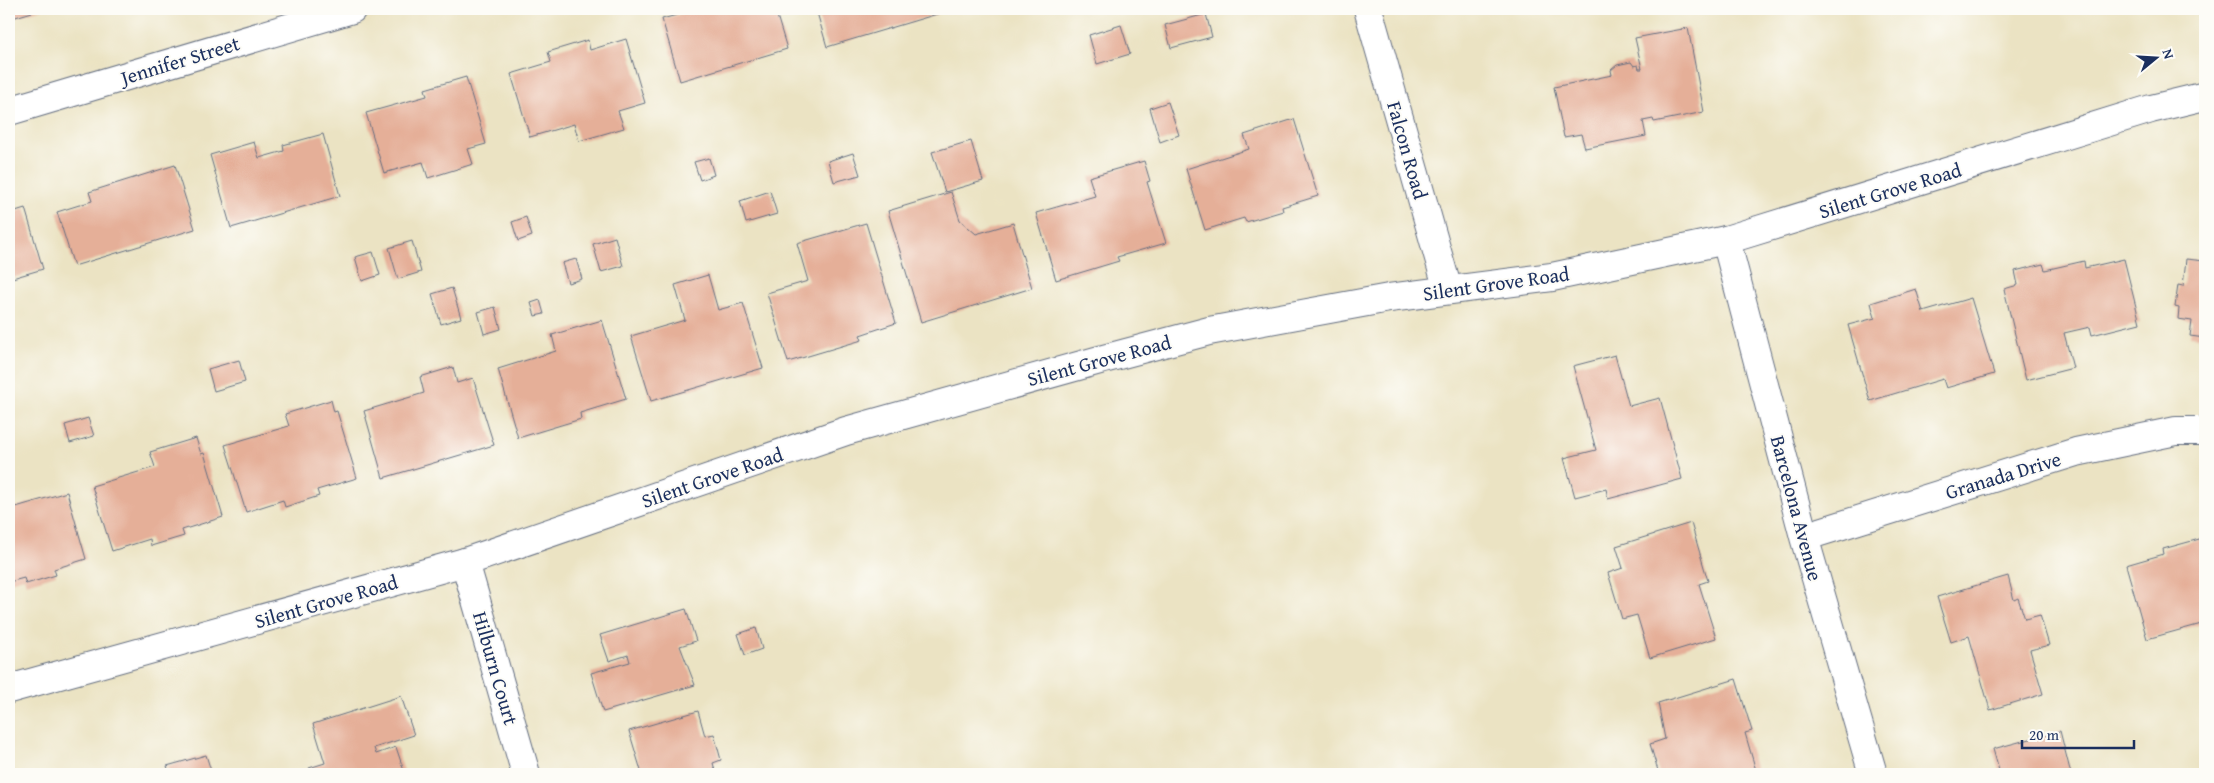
<svg xmlns="http://www.w3.org/2000/svg" width="2214" height="783" font-family="'Gentium Book Plus',serif">
<style>
.building{fill:#e5af98}
.lines{fill:none;stroke-linecap:round;stroke-linejoin:round}
.minor-casing{stroke:#646e81;stroke-width:30}
.tertiary-casing{stroke:#646e81;stroke-width:30}
.minor{stroke:#fff;stroke-width:28}
.tertiary{stroke:#fff;stroke-width:28}
.labels{text-anchor:middle;dominant-baseline:central;stroke-width:4;stroke-linejoin:round;paint-order:stroke}
.street-label{font-size:20px;fill:#1b2f5e;stroke:#fdfcf7}
</style>
<rect width="100%" height="100%" fill="#fdfcf7"/>
<filter id="ink" filterUnits="userSpaceOnUse"><feTurbulence type="fractalNoise" baseFrequency=".02" numOctaves="2"/><feDisplacementMap in="SourceGraphic" scale="10" xChannelSelector="R" yChannelSelector="G"/><feConvolveMatrix kernelMatrix="1 2 1 2 8 2 1 2 1" color-interpolation-filters="sRGB"/></filter>
<filter id="wash" filterUnits="userSpaceOnUse"><feTurbulence type="fractalNoise" baseFrequency=".0096" numOctaves="4" result="noise"/><feDisplacementMap in="SourceGraphic" scale="20" xChannelSelector="R" yChannelSelector="G"/><feGaussianBlur stdDeviation="1.12" result="paint"/><feColorMatrix in="noise" values="0 0 0 0 0 0 0 0 0 0 0 0 0 0 0 0 0 1.4 0 .05"/><feComposite in="paint" operator="in"/></filter>
<g filter="url(#wash)">
<rect width="100%" height="100%" fill="#ebe3c3"/>
<g id="blocks">
<path class="building" d="M 9,9 L 42,9 L 9,19 Z
M 699,9 L 775,9 L 787,49 L 680,81 L 662,19 Z
M 816,9 L 943,9 L 944,12 L 827,47 Z
M 1206,14 L 1212,37 L 1171,48 L 1165,25 Z
M 1121,25 L 1130,54 L 1097,64 L 1089,35 Z
M 1688,28 L 1704,112 L 1654,122 L 1653,119 L 1643,121 L 1646,136 L 1585,148 L 1581,134 L 1564,137 L 1554,87 L 1612,75 L 1611,70 L 1617,65 L 1631,62 L 1634,66 L 1638,65 L 1639,69 L 1642,69 L 1635,38 Z
M 626,39 L 645,103 L 618,111 L 624,128 L 579,141 L 574,124 L 530,137 L 511,74 L 551,62 L 548,52 L 588,40 L 590,50 Z
M 466,77 L 486,144 L 468,149 L 473,164 L 428,178 L 423,162 L 384,173 L 366,113 L 427,96 L 425,89 Z
M 1168,102 L 1179,135 L 1160,142 L 1150,108 Z
M 1294,119 L 1318,196 L 1282,207 L 1283,211 L 1246,222 L 1244,218 L 1205,230 L 1186,169 L 1249,149 L 1244,135 Z
M 323,134 L 340,196 L 231,228 L 210,155 L 254,142 L 259,158 L 284,151 L 283,145 Z
M 971,141 L 983,181 L 945,192 L 932,152 Z
M 853,153 L 860,175 L 834,182 L 828,161 Z
M 709,158 L 714,175 L 700,180 L 694,162 Z
M 1144,161 L 1150,181 L 1147,182 L 1166,243 L 1117,257 L 1119,261 L 1056,280 L 1036,213 L 1095,196 L 1089,177 Z
M 175,165 L 195,229 L 74,266 L 57,212 L 92,201 L 89,192 Z
M 770,191 L 777,214 L 746,223 L 740,201 Z
M 951,192 L 960,220 L 976,234 L 1013,223 L 1032,288 L 921,322 L 888,211 Z
M 25,208 L 43,269 L 9,279 L 9,213 Z
M 526,217 L 532,236 L 518,241 L 512,222 Z
M 866,223 L 896,323 L 860,335 L 862,340 L 788,362 L 767,293 L 808,281 L 797,243 Z
M 615,237 L 623,266 L 601,272 L 593,244 Z
M 412,241 L 421,272 L 398,279 L 389,248 Z
M 373,252 L 380,275 L 362,281 L 355,257 Z
M 576,259 L 582,279 L 568,283 L 562,263 Z
M 2124,259 L 2140,323 L 2092,335 L 2090,327 L 2064,333 L 2073,368 L 2026,380 L 2004,289 L 2018,285 L 2015,271 L 2043,264 L 2045,270 L 2084,261 L 2085,268 Z
M 2186,259 L 2205,261 L 2205,338 L 2190,336 L 2192,321 L 2178,319 L 2179,308 L 2175,307 L 2178,285 L 2183,286 Z
M 708,275 L 718,310 L 743,303 L 763,368 L 651,401 L 631,336 L 685,320 L 675,285 Z
M 452,288 L 461,318 L 441,324 L 432,294 Z
M 1916,289 L 1923,312 L 1971,298 L 1994,374 L 1946,388 L 1943,379 L 1870,401 L 1848,325 L 1875,318 L 1871,303 Z
M 540,300 L 544,314 L 535,316 L 531,303 Z
M 495,307 L 501,329 L 484,334 L 478,312 Z
M 602,320 L 626,399 L 580,413 L 581,419 L 518,438 L 498,369 L 556,351 L 552,335 Z
M 1615,355 L 1629,406 L 1660,398 L 1682,479 L 1608,499 L 1606,489 L 1575,497 L 1564,458 L 1596,450 L 1573,366 Z
M 239,360 L 245,382 L 214,391 L 208,369 Z
M 453,367 L 457,383 L 473,378 L 494,445 L 383,478 L 364,411 L 424,393 L 420,377 Z
M 331,400 L 334,412 L 337,411 L 357,478 L 317,490 L 319,496 L 285,507 L 283,500 L 246,512 L 225,445 L 289,426 L 285,414 Z
M 88,418 L 94,436 L 70,443 L 65,425 Z
M 196,438 L 201,454 L 204,453 L 223,517 L 182,530 L 184,536 L 151,546 L 150,539 L 112,551 L 92,486 L 155,467 L 150,452 Z
M 67,492 L 86,559 L 54,569 L 56,575 L 26,584 L 24,578 L 9,582 L 9,509 Z
M 1691,523 L 1708,581 L 1699,584 L 1716,638 L 1650,658 L 1637,615 L 1622,619 L 1608,573 L 1623,568 L 1616,546 Z
M 2203,538 L 2205,543 L 2205,623 L 2147,639 L 2126,565 L 2164,554 L 2163,549 Z
M 2008,576 L 2014,600 L 2018,598 L 2025,619 L 2040,615 L 2049,645 L 2030,650 L 2043,694 L 1990,710 L 1969,636 L 1951,642 L 1937,597 Z
M 686,609 L 696,641 L 680,646 L 695,685 L 603,712 L 591,673 L 630,662 L 628,655 L 609,661 L 600,635 Z
M 756,628 L 762,649 L 745,655 L 738,634 Z
M 1736,679 L 1752,731 L 1745,733 L 1757,774 L 1659,774 L 1650,744 L 1665,739 L 1658,703 Z
M 401,696 L 414,735 L 374,748 L 376,754 L 396,747 L 405,774 L 311,774 L 309,768 L 325,763 L 313,724 Z
M 698,711 L 705,736 L 714,734 L 721,760 L 713,763 L 716,774 L 642,774 L 629,731 Z
M 2060,731 L 2071,774 L 2000,774 L 1993,749 Z
M 206,755 L 212,774 L 170,774 L 167,766 Z"/>
</g>
</g>
<g filter="url(#ink)">
<use href="#blocks" fill-opacity="0" stroke="#646e81" stroke-width="1"/>
<g class="lines">
<g class="minor-casing">
<path id="minor" d="M 1368,9 L 1448,290
M 9,111 L 352,9
M 1726,240 L 1804,537 L 1873,774
M 1804,537 L 2076,452 L 2176,431 L 2205,431
M 465,562 L 526,774"/>
</g>
<g class="tertiary-casing">
<path id="tertiary" d="M 9,689 L 465,562 L 846,431 L 1096,361 L 1209,331 L 1389,298 L 1552,277 L 1726,240 L 2151,109 L 2205,96"/>
</g>
<use href="#minor" class="minor"/>
<use href="#tertiary" class="tertiary"/>
</g>
</g>
<g class="labels">
<g class="street-label">
<text transform="translate(180 60) rotate(-17)">Jennifer Street</text>
<text transform="translate(1408 150) rotate(74)">Falcon Road</text>
<text transform="translate(1890 190) rotate(-17)">Silent Grove Road</text>
<text transform="translate(1496 283) rotate(-8)">Silent Grove Road</text>
<text transform="translate(1099 360) rotate(-15)">Silent Grove Road</text>
<text transform="translate(2003 475) rotate(-17)">Granada Drive</text>
<text transform="translate(712 477) rotate(-19)">Silent Grove Road</text>
<text transform="translate(1797 508) rotate(75)">Barcelona Avenue</text>
<text transform="translate(326 601) rotate(-16)">Silent Grove Road</text>
<text transform="translate(496 668) rotate(74)">Hilburn Court</text>
</g>
</g>
<rect width="2214" height="783" fill="none" stroke="#fdfcf7" stroke-width="30"/>
<g transform="translate(2156 58) rotate(72)" stroke="#fdfcf7" stroke-width="4" paint-order="stroke">
<path d="M0-4L9 19L0 12L-9 19Z" fill="#1b2f5e"/>
<text y="-8" font-size="14" font-weight="bold" text-anchor="middle" fill="#1b2f5e">N</text>
</g>
<path d="M2022 740v8h112v-8" fill="none" stroke="#1b2f5e" stroke-width="2.5"/>
<text x="2029" y="740" font-size="15" fill="#1b2f5e" stroke="#fdfcf7" stroke-width="4" paint-order="stroke">20 m</text>
</svg>
